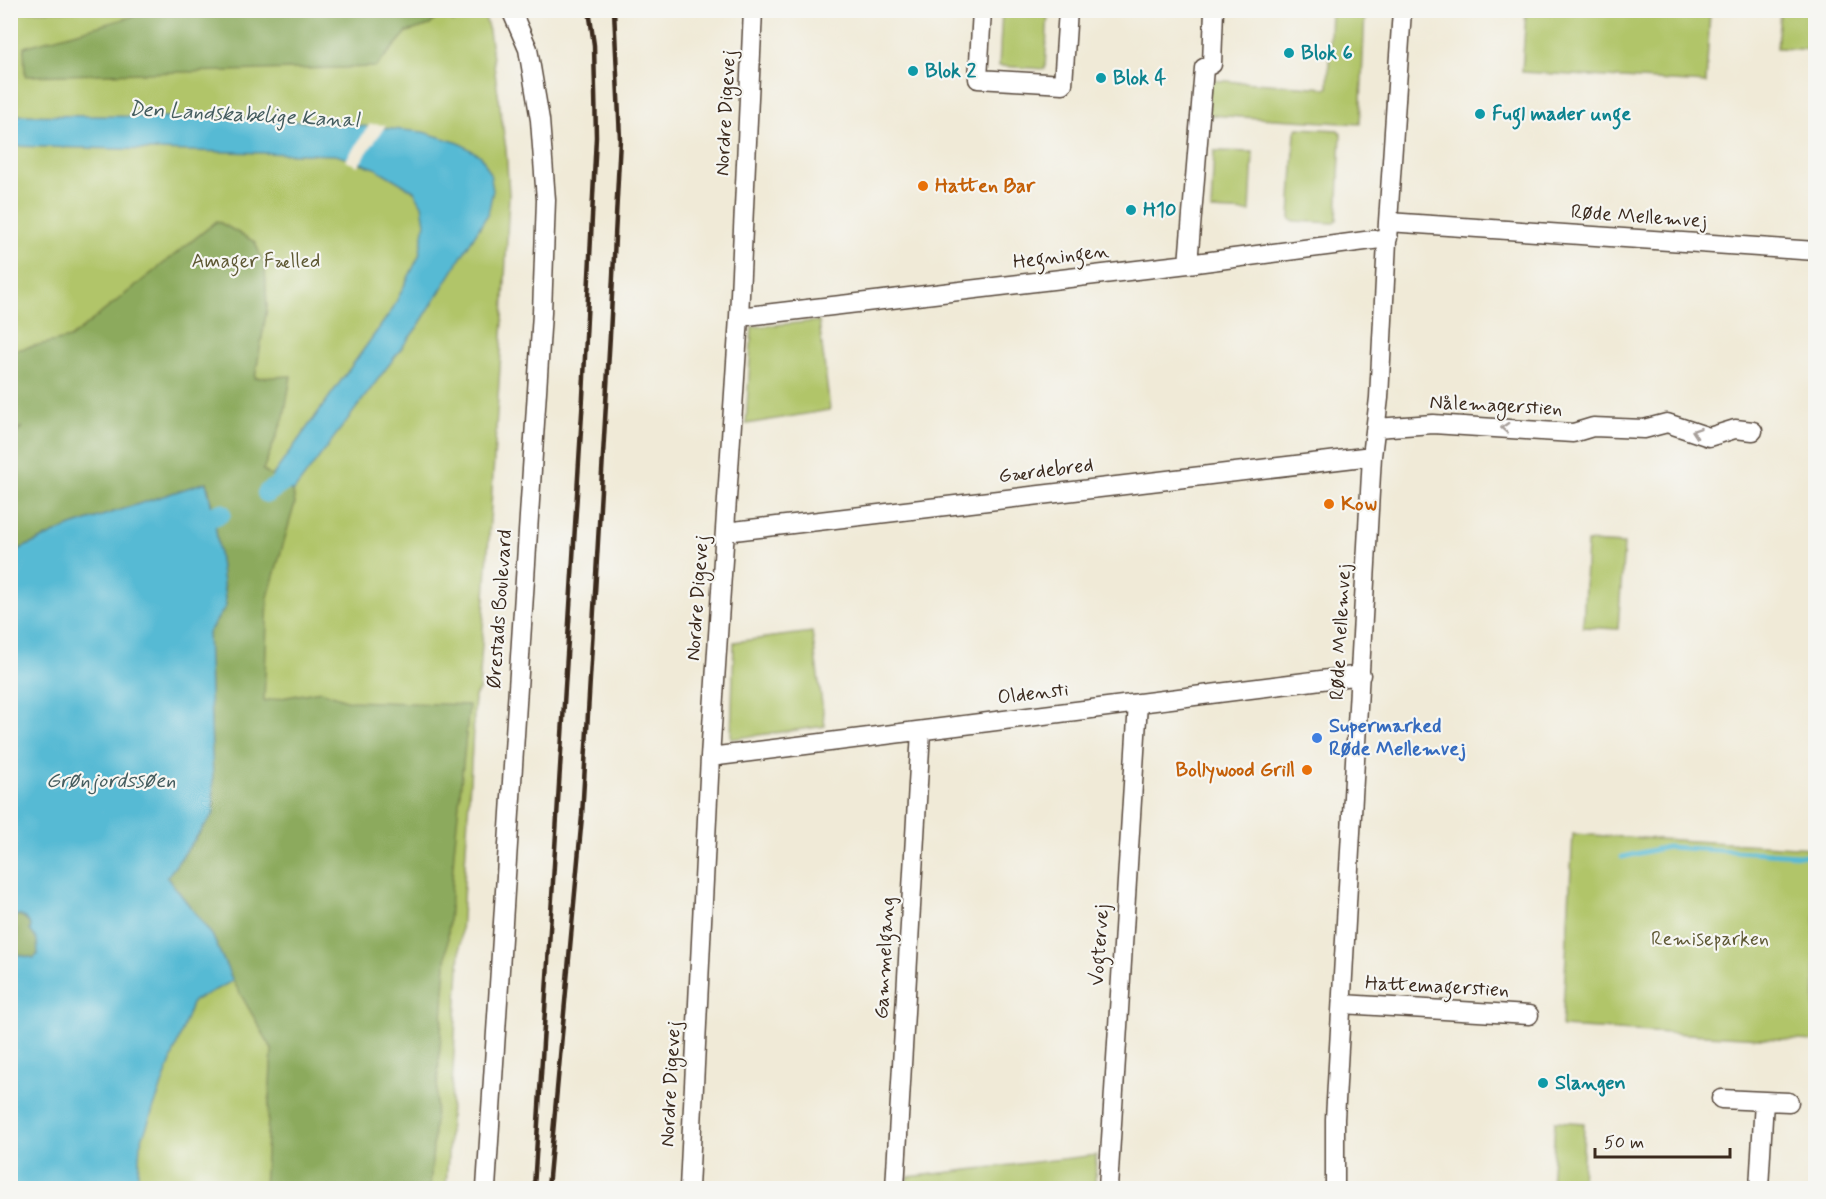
<svg xmlns="http://www.w3.org/2000/svg" width="1826" height="1199" font-family="Mynerve,sans-serif">
<style>
.green{fill:#b1c569;stroke:#767844;stroke-width:1.5}
.forest{fill:#8caa5d;stroke:#646a3e;stroke-width:1.5}
.water{fill:#56bad4;stroke:#487279;stroke-width:1.5;fill-rule:evenodd}
.pier{fill:#f0ead7}
.lines{fill:none;stroke-linecap:round;stroke-linejoin:round}
.stream{stroke:#56bad4;stroke-width:5}
.canal{stroke:#56bad4;stroke-width:20}
.minor-casing{stroke:#56473a;stroke-width:21}
.minor{stroke:#fff;stroke-width:18}
.rail{stroke:#3b2a1e;stroke-width:4.5}
.oneway{stroke:#a79f9a}
.culture-dot{fill:#0f9aa8;stroke:#f6f6f2;stroke-width:2}
.food-dot{fill:#e8710a;stroke:#f6f6f2;stroke-width:2}
.shop-dot{fill:#3f7fe0;stroke:#f6f6f2;stroke-width:2}
.labels{text-anchor:middle;dominant-baseline:central;stroke-width:4.5;stroke-linejoin:round;paint-order:stroke}
.culture-label{font-size:20px;font-weight:bold;fill:#0d838f;stroke:#f6f6f2;text-anchor:start}
.street-label{font-size:20px;fill:#3b2a1e;stroke:#f6f6f2}
.food-label{font-size:20px;font-weight:bold;fill:#c56008;stroke:#f6f6f2;text-anchor:start}
.park-label{font-size:20px;fill:#5e5834;stroke:#f6f6f2}
.shop-label{font-size:20px;font-weight:bold;fill:#366cbe;stroke:#f6f6f2;text-anchor:start}
.water-label{font-size:21px;font-style:italic;fill:#445c5e;stroke:#f6f6f2}
</style>
<rect width="100%" height="100%" fill="#f6f6f2"/>
<filter id="ink" filterUnits="userSpaceOnUse"><feTurbulence type="fractalNoise" baseFrequency=".0167" numOctaves="2"/><feDisplacementMap in="SourceGraphic" scale="12" xChannelSelector="R" yChannelSelector="G"/><feConvolveMatrix kernelMatrix="1 2 1 2 8 2 1 2 1" color-interpolation-filters="sRGB"/></filter>
<filter id="wash" filterUnits="userSpaceOnUse"><feTurbulence type="fractalNoise" baseFrequency=".008" numOctaves="4" result="noise"/><feDisplacementMap in="SourceGraphic" scale="24" xChannelSelector="R" yChannelSelector="G"/><feGaussianBlur stdDeviation="1.35" result="paint"/><feColorMatrix in="noise" values="0 0 0 0 0 0 0 0 0 0 0 0 0 0 0 0 0 1.4 0 .05"/><feComposite in="paint" operator="in"/></filter>
<g filter="url(#wash)">
<rect width="100%" height="100%" fill="#f0ead7"/>
<path class="green" d="M 449,10 L 453,22 L 470,11 L 483,11 L 489,31 L 506,149 L 509,195 L 503,321 L 479,690 L 475,696 L 446,1188 L 11,1188 L 11,11 Z
M 1002,11 L 1048,11 L 1045,69 L 999,66 Z
M 1331,11 L 1365,11 L 1360,124 L 1208,115 L 1210,80 L 1328,88 Z
M 1526,11 L 1710,11 L 1706,83 L 1522,72 Z
M 1780,11 L 1815,11 L 1815,50 L 1777,48 Z
M 1298,128 L 1338,130 L 1341,134 L 1337,220 L 1334,223 L 1293,221 L 1290,218 L 1295,132 Z
M 1214,151 L 1253,152 L 1250,212 L 1211,210 Z
M 819,321 L 830,410 L 746,424 L 752,327 Z
M 1587,542 L 1624,544 L 1618,629 L 1583,627 Z
M 812,632 L 825,726 L 731,739 L 734,642 Z
M 1815,809 L 1815,1041 L 1562,1027 L 1573,834 L 1813,848 Z
M 1555,1121 L 1584,1123 L 1582,1188 L 1551,1188 Z
M 1096,1155 L 1095,1188 L 907,1188 L 908,1177 Z"/>
<path class="forest" d="M 152,11 L 152,10 L 442,11 L 430,25 L 407,32 L 376,67 L 25,76 L 24,47 Z
M 217,221 L 255,242 L 265,267 L 267,308 L 255,378 L 291,376 L 284,417 L 263,470 L 293,492 L 295,503 L 268,597 L 264,701 L 321,691 L 349,701 L 469,705 L 454,852 L 430,1188 L 264,1188 L 272,1049 L 233,981 L 212,935 L 167,877 L 214,813 L 208,633 L 226,606 L 214,516 L 207,482 L 71,526 L 11,553 L 11,441 L 22,427 L 11,434 L 11,351 L 70,338 Z
M 18,915 C 25,916 27,920 31,926 L 30,930 L 38,940 L 38,954 L 34,958 L 19,955 C 15,949 12,922 15,916 Z"/>
<path class="water" d="M 11,115 L 254,118 L 351,125 L 423,132 L 459,143 L 481,156 L 490,173 L 493,190 L 488,214 L 419,325 L 293,492 L 273,475 L 392,310 L 419,256 L 425,224 L 422,205 L 414,191 L 375,168 L 336,155 L 11,146 Z
M 206,482 L 214,516 L 226,606 L 208,633 L 214,813 L 167,877 L 212,935 L 233,981 L 193,1001 L 140,1145 L 137,1188 L 11,1188 L 11,553 L 71,526 ZM 18,915 C 25,916 27,920 31,926 L 30,930 L 37,940 L 38,954 L 34,958 L 19,955 L 15,948 L 17,933 L 13,920 L 15,916 Z"/>
<path class="pier" d="M 370,124 L 386,125 L 358,166 L 345,161 Z"/>
<g class="lines">
<path class="stream" d="M 1622,857 L 1667,847 L 1816,856"/>
<path class="canal" d="M 267,493 L 282,483 L 297,463
M 214,516 L 221,513"/>
</g>
</g>
<g filter="url(#ink)">
<g class="lines">
<g class="minor-casing">
<path id="minor" d="M 982,10 L 978,79 L 1063,84 L 1068,10
M 1388,222 L 1816,251
M 1188,264 L 1204,68 L 1212,64 L 1214,10
M 739,317 L 1188,264 L 1388,238
M 1376,428 L 1433,424 L 1573,433 L 1593,427 L 1644,429 L 1667,423 L 1709,437 L 1735,429 L 1753,431
M 725,532 L 1372,456
M 710,757 L 1361,675
M 1342,1004 L 1529,1015
M 1721,1099 L 1789,1102
M 486,1188 L 542,313 L 546,200 L 540,120 L 528,49 L 511,10
M 689,1188 L 710,757 L 739,317 L 753,10
M 895,1188 L 921,731
M 1108,1188 L 1138,703
M 1335,1188 L 1335,1119 L 1372,456 L 1379,398 L 1388,222 L 1402,10
M 1759,1188 L 1764,1101"/>
</g>
<use href="#minor" class="minor"/>
<path class="rail" d="M 534,1188 L 583,397 L 596,137 L 594,45 L 589,10
M 548,1188 L 582,816 L 610,335 L 620,139 L 614,10"/>
</g>
<defs><path id="oneway-chevron" d="M-2-3.5L2.5 0L-2 3.5" fill="none" stroke-width="1.6" stroke-linecap="round" stroke-linejoin="round" transform="scale(1.5)"/></defs>
<g class="oneway">
<use href="#oneway-chevron" transform="translate(1505 428) rotate(-177)"/>
<use href="#oneway-chevron" transform="translate(1696 432) rotate(-161)"/>
</g>
</g>
<g class="culture-dot">
<circle cx="1289" cy="53" r="6"/>
<circle cx="913" cy="71" r="6"/>
<circle cx="1101" cy="78" r="6"/>
<circle cx="1480" cy="114" r="6"/>
<circle cx="1131" cy="210" r="6"/>
<circle cx="1543" cy="1083" r="6"/>
</g>
<g class="food-dot">
<circle cx="923" cy="186" r="6"/>
<circle cx="1329" cy="504" r="6"/>
<circle cx="1307" cy="770" r="6"/>
</g>
<circle class="shop-dot" cx="1317" cy="738" r="6"/>
<g class="labels">
<g class="culture-label">
<text x="1301" y="53">Blok 6</text>
<text x="925" y="71">Blok 2</text>
<text x="1113" y="78">Blok 4</text>
<text x="1492" y="114">Fugl mader unge</text>
<text x="1143" y="210">H10</text>
<text x="1555" y="1083">Slangen</text>
</g>
<g class="street-label">
<text transform="translate(726 113) rotate(-87)">Nordre Digevej</text>
<text transform="translate(1639 217) rotate(4)">Røde Mellemvej</text>
<text transform="translate(1061 257) rotate(-7)">Hegningen</text>
<text transform="translate(1496 406) rotate(3)">Nålemagerstien</text>
<text transform="translate(1046 471) rotate(-7)">Gærdebred</text>
<text transform="translate(698 598) rotate(-86)">Nordre Digevej</text>
<text transform="translate(500 609) rotate(-86)">Ørestads Boulevard</text>
<text transform="translate(1341 632) rotate(-87)">Røde Mellemvej</text>
<text transform="translate(1033 694) rotate(-7)">Oldensti</text>
<text transform="translate(1100 945) rotate(-86)">Vogtervej</text>
<text transform="translate(885 958) rotate(-87)">Gammelgang</text>
<text transform="translate(1437 987) rotate(3)">Hattemagerstien</text>
<text transform="translate(671 1084) rotate(-87)">Nordre Digevej</text>
</g>
<g class="food-label">
<text x="935" y="186">Hatten Bar</text>
<text x="1341" y="504">Kow</text>
<text x="1295" y="770" text-anchor="end">Bollywood Grill</text>
</g>
<g class="park-label">
<text x="256" y="261">Amager Fælled</text>
<text x="1710" y="939">Remiseparken</text>
</g>
<g class="shop-label">
<text x="1329" y="726">Supermarked<tspan x="1329" dy="23">Røde Mellemvej</tspan></text>
</g>
<g class="water-label">
<text transform="translate(244 115) rotate(3)">Den Landskabelige Kanal</text>
<text x="111" y="781">Grønjordssøen</text>
</g>
</g>
<rect width="1826" height="1199" fill="none" stroke="#f6f6f2" stroke-width="36"/>
<path d="M1595 1148v9h135v-9" fill="none" stroke="#3b2a1e" stroke-width="3"/>
<text x="1604" y="1148" font-size="18" fill="#3b2a1e" stroke="#f6f6f2" stroke-width="4.5" paint-order="stroke">50 m</text>
</svg>
